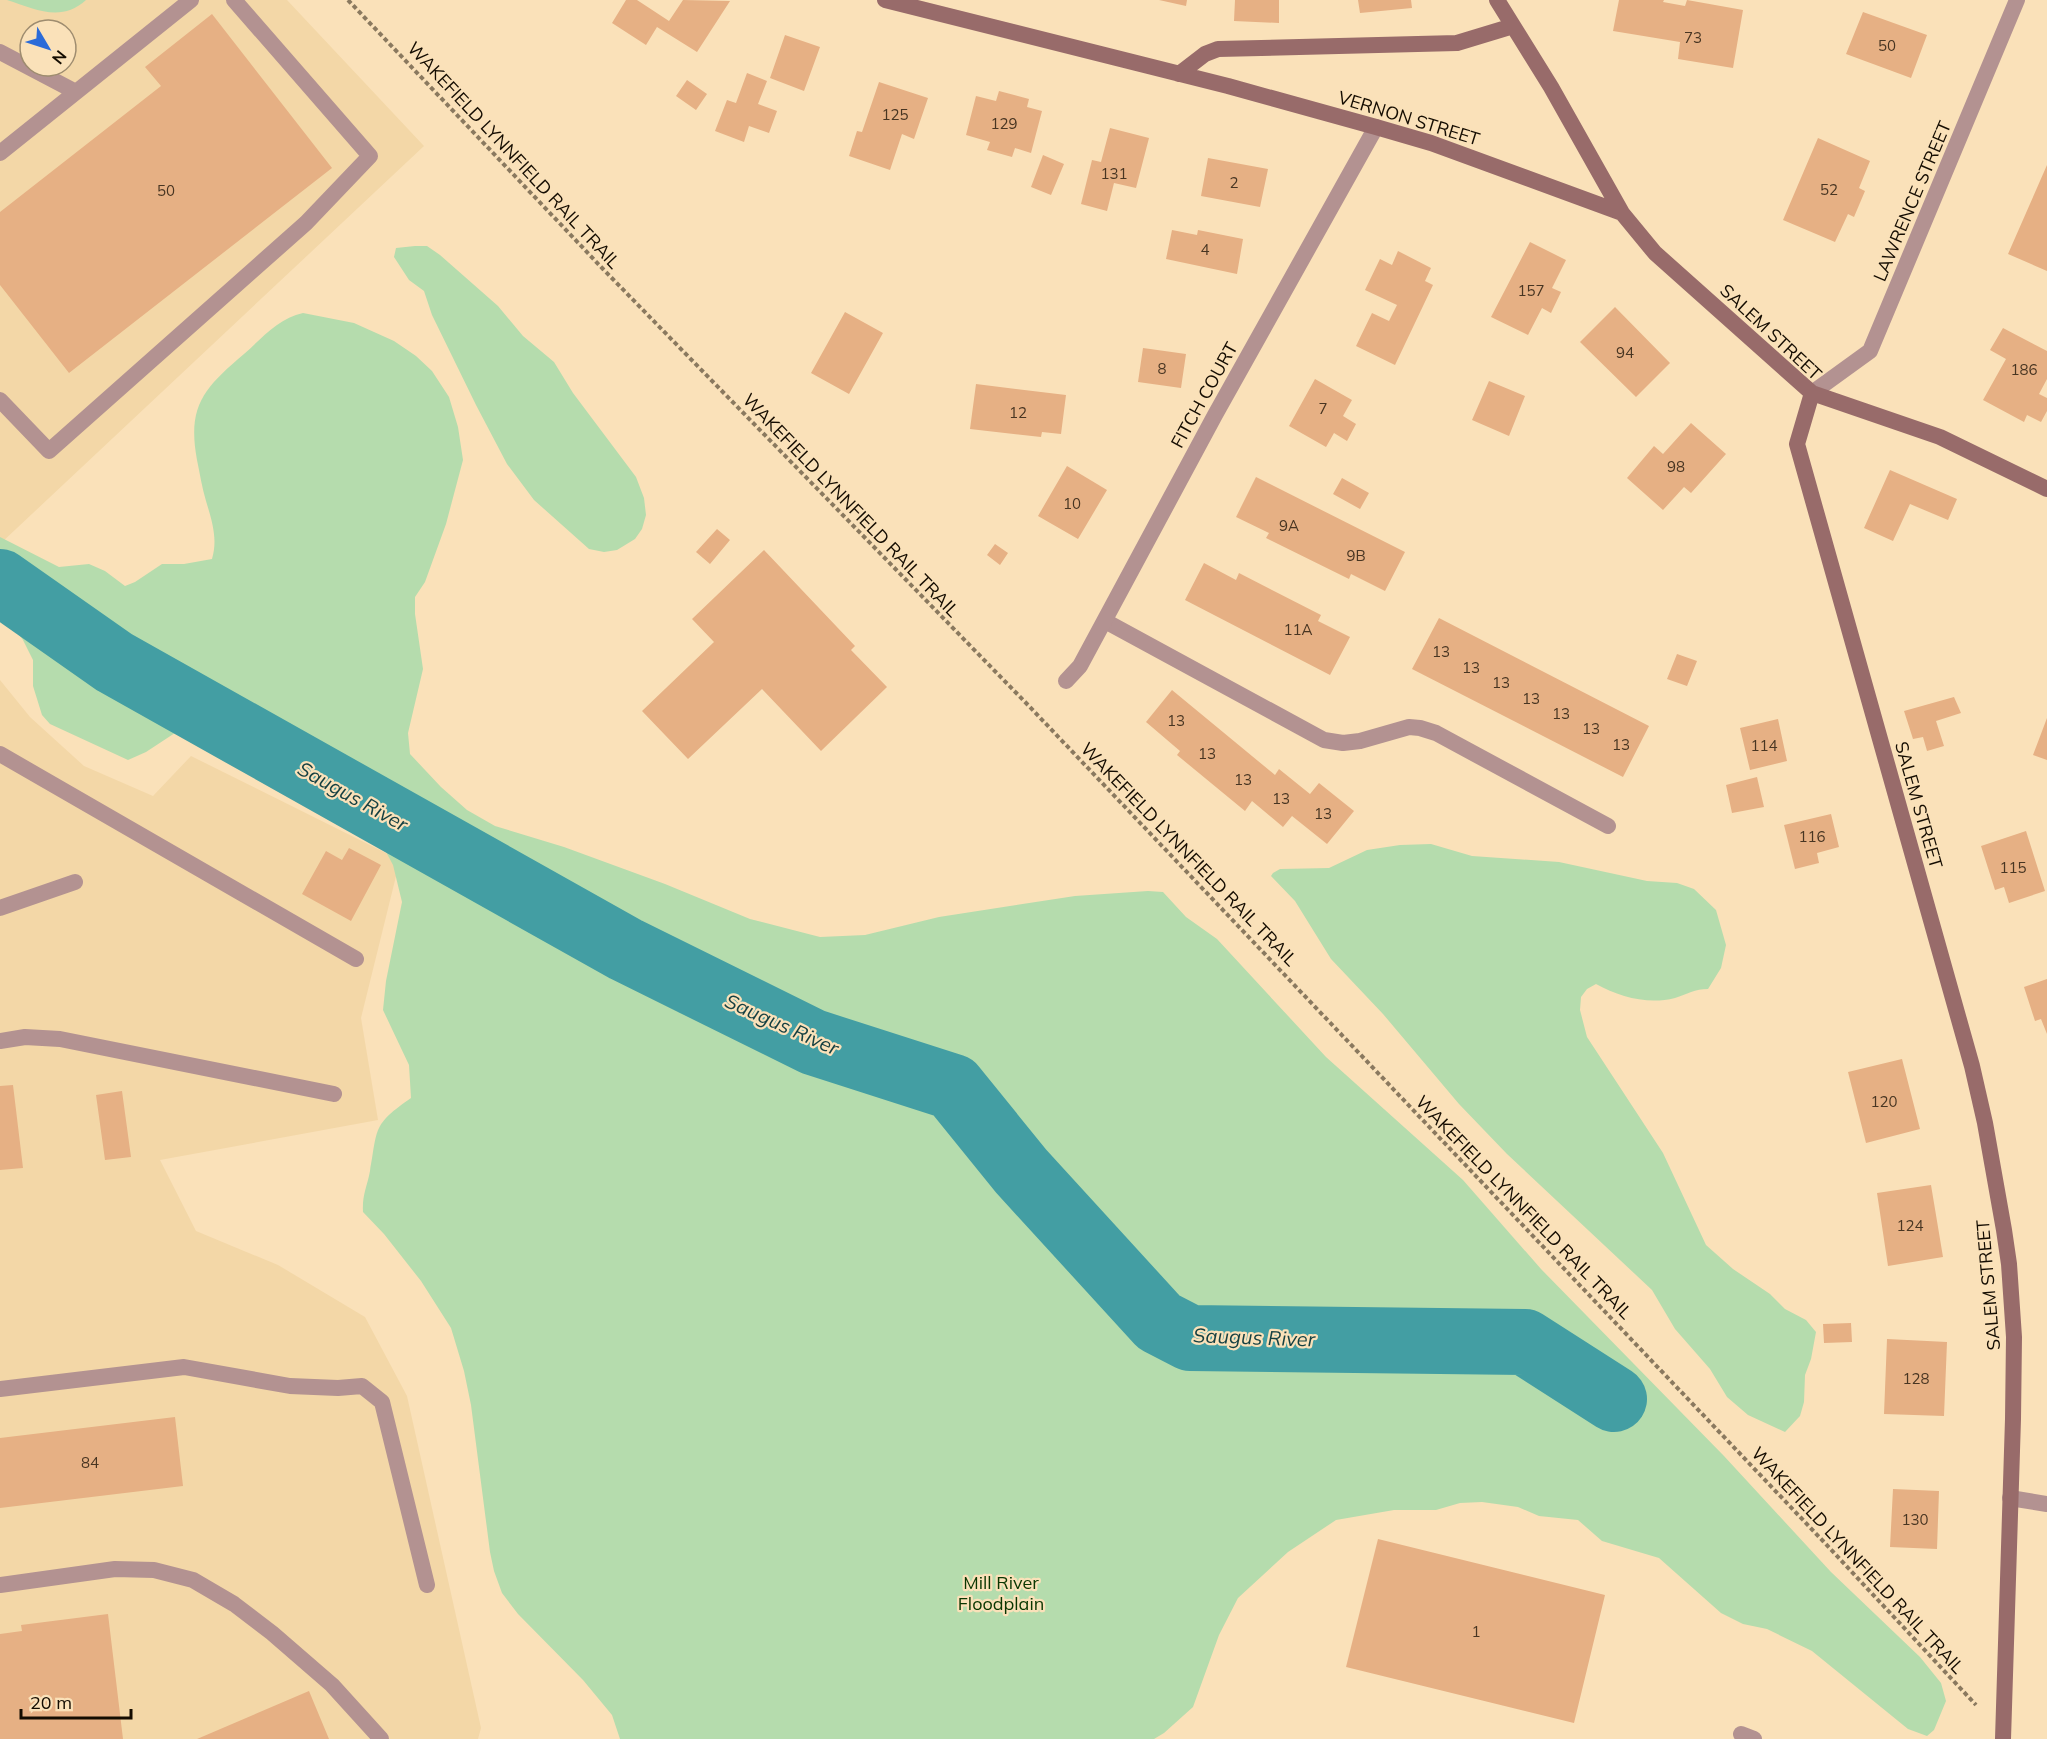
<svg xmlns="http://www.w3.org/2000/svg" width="2047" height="1739" font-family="Mulish,sans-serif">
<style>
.built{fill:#f3d7a7;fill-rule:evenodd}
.green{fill:#b5dcad}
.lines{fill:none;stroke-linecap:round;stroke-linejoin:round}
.river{stroke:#439ea3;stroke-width:66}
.building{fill:#e6b084}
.path{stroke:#8a795f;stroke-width:4;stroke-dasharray:4.5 3;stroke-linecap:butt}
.service{stroke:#b39291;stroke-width:16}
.minor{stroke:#b39291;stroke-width:16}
.secondary{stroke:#986b6a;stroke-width:16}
.labels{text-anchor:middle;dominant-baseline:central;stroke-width:4.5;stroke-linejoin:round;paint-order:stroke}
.number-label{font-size:15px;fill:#483522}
.street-label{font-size:18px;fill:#140c01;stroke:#fae1b9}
.park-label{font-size:18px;fill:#093601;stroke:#fae1b9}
.water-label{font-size:20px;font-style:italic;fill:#143f41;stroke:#fae1b9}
</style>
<rect width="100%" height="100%" fill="#fae1b9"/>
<path class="built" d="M 0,0 L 287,0 L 424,146 L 0,544 ZM 30,30 L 66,30 L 66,66 L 30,66 Z
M 0,680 L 30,717 L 84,766 L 153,796 L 191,756 L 400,860 L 361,1018 L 378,1120 L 160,1160 L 196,1231 L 278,1265 L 365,1317 L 407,1396 L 481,1728 L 478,1739 L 0,1739 Z"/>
<path class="green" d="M 7,0 L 86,0 C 61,23 35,9 7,0 Z
M 415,246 L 427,246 L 440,255 L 498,306 L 523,336 L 554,362 L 573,393 L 636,477 L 644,498 L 646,515 L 642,529 L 635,539 L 617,550 L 604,552 L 589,549 L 534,500 L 507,464 L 476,405 L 432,315 L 424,291 L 409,280 L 394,257 L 396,248 Z
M 303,313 L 354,323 L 394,341 L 416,356 L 432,371 L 449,397 L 458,427 L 463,460 L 446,524 L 425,582 L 415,597 L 415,614 L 423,669 L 408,733 L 410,754 L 441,787 L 467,810 L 495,826 L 564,847 L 665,884 L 750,919 L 820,937 L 865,935 L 939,917 L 1075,896 L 1148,891 L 1163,892 L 1186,917 L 1217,939 L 1326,1057 L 1463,1180 L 1541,1269 L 1724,1456 L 1831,1572 L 1920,1657 L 1941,1683 L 1946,1701 L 1934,1730 L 1927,1736 L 1908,1729 L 1812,1651 L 1767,1629 L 1743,1624 L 1721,1613 L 1659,1558 L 1602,1541 L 1578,1520 L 1539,1516 L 1518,1507 L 1482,1502 L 1460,1503 L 1436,1510 L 1394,1510 L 1336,1520 L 1288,1552 L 1238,1598 L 1219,1635 L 1193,1707 L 1164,1733 L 1154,1739 L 620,1739 L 612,1715 L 583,1680 L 518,1614 L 502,1593 L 494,1571 L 490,1552 L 471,1405 L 464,1371 L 451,1328 L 421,1281 L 384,1234 L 363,1212 C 362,1195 367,1187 370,1171 C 378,1128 372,1125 411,1098 L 409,1065 L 383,1010 L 386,981 L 402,902 L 393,865 L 385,850 L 371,834 L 329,801 L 226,747 L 181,729 L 146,752 L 128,760 L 50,724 L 42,715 L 33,686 L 33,660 L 23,640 L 0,608 L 0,537 L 59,567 L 89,564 L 105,571 L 125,586 L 135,582 L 162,564 L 184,564 L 212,559 C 218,539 212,521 206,501 C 202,488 200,474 197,460 C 187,406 204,388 244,354 C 262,338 279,318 303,313 Z
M 1431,844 L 1472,856 L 1559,862 L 1647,881 L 1677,883 L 1694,889 L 1716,910 L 1726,945 L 1721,968 L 1708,989 C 1695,989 1687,994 1675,998 C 1648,1005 1620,997 1596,984 L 1587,989 L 1581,997 L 1580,1010 L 1587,1037 L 1663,1153 L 1706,1245 L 1733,1269 L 1770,1294 L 1785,1309 L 1806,1320 L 1816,1332 L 1811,1359 L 1805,1375 L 1804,1402 L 1800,1416 L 1785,1432 L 1748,1415 L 1727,1397 L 1710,1369 L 1675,1329 L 1652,1290 L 1507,1154 L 1459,1104 L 1383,1014 L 1331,959 L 1295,901 L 1271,876 L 1273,873 L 1280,869 L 1329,868 L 1367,850 L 1400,845 Z"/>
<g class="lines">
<path class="river" d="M 0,582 L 114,662 L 625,949 L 813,1042 L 953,1087 L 1021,1171 L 1159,1322 L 1190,1338 L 1525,1342 L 1614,1399"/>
</g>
<path class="building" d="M 626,0 L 637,0 L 669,21 L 683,0 L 730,1 L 697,52 L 657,27 L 646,45 L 612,23 Z
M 1159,0 L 1187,0 L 1186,6 Z
M 1235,0 L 1279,0 L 1279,23 L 1234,21 Z
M 1358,0 L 1411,0 L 1412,8 L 1360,13 Z
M 1619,0 L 1664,0 L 1663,2 L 1685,6 L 1687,0 L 1743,10 L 1733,68 L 1678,59 L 1680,42 L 1613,31 Z
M 1863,12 L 1927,35 L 1911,78 L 1846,54 Z
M 212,14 L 332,168 L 69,373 L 0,285 L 0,212 L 161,86 L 145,67 Z
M 785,35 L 820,47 L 804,91 L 770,78 Z
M 747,73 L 767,81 L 758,104 L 777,111 L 769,133 L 749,126 L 744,142 L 715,131 L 727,100 L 736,103 Z
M 687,80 L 707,94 L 696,110 L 676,96 Z
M 879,82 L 928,98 L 914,139 L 902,134 L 890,170 L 849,156 L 857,131 L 862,132 Z
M 999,91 L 1029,99 L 1027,107 L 1042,111 L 1031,153 L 1015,148 L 1012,157 L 987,150 L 990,142 L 966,135 L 976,96 L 996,101 Z
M 1110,128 L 1149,138 L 1136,188 L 1114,183 L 1107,211 L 1081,204 L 1092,160 L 1101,162 Z
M 1818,138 L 1870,161 L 1859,188 L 1865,191 L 1854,217 L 1848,214 L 1835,242 L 1783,220 Z
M 1043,155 L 1064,164 L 1051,195 L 1031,187 Z
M 1208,158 L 1268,169 L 1260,207 L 1201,196 Z
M 2047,165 L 2047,271 L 2008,254 Z
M 1172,230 L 1197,235 L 1198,230 L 1243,239 L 1237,274 L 1166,259 Z
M 1530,242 L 1566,260 L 1552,288 L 1561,292 L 1551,313 L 1542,308 L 1528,335 L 1491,317 Z
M 1398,251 L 1431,268 L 1425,281 L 1433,285 L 1395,365 L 1356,346 L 1372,313 L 1389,321 L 1397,305 L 1365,290 L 1380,259 L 1392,265 Z
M 1615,307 L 1670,363 L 1636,397 L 1580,342 Z
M 845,312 L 883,333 L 849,394 L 811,373 Z
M 2003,328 L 2047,351 L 2047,379 L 2039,394 L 2047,398 L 2047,411 L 2041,422 L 2027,415 L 2024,422 L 1983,400 L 2006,359 L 1990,350 Z
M 1143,348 L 1186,354 L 1181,388 L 1138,382 Z
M 1315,379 L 1352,400 L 1343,416 L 1356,424 L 1347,441 L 1334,433 L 1326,447 L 1289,426 Z
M 1489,381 L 1525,396 L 1509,436 L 1472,420 Z
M 976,384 L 1066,395 L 1061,434 L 1042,432 L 1041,437 L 970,429 Z
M 1691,423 L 1726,454 L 1691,493 L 1684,487 L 1663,510 L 1627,478 L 1654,446 L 1663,454 Z
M 1067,466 L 1107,490 L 1078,539 L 1038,516 Z
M 1890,470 L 1957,499 L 1948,520 L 1910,504 L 1893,541 L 1864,528 Z
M 1256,477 L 1405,552 L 1385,591 L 1351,574 L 1349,579 L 1266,538 L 1269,533 L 1236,517 Z
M 1342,478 L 1369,493 L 1360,509 L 1333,494 Z
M 717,529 L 730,540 L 710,564 L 696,552 Z
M 995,544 L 1008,553 L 1000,565 L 987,555 Z
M 764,550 L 855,646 L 851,650 L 887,687 L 821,751 L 762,689 L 688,759 L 642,711 L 714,642 L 692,619 Z
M 1204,563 L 1236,580 L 1239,573 L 1321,615 L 1318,621 L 1350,637 L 1330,675 L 1185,600 Z
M 1439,618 L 1649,726 L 1623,777 L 1412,669 Z
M 1677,654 L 1697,661 L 1687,686 L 1667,679 Z
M 1172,690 L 1275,775 L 1279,769 L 1310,794 L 1319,783 L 1354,811 L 1327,844 L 1292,816 L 1283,827 L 1252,801 L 1245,811 L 1177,755 L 1180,751 L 1146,722 Z
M 1954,697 L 1961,713 L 1936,721 L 1944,746 L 1927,751 L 1923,737 L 1913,739 L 1904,711 Z
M 2047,718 L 2047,760 L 2033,755 Z
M 1778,719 L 1787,761 L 1750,770 L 1740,728 Z
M 1757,777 L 1764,807 L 1732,813 L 1726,785 Z
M 1831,814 L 1839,847 L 1817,853 L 1819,863 L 1795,869 L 1784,825 Z
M 2026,831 L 2045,891 L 2009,903 L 2004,887 L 1995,890 L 1981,846 Z
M 349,848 L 381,865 L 351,921 L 302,894 L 326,851 L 342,860 Z
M 2047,979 L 2047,1034 L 2041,1019 L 2035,1021 L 2024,987 Z
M 1902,1059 L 1920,1129 L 1866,1143 L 1848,1072 Z
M 13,1085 L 23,1168 L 0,1170 L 0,1086 Z
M 122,1091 L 131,1157 L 105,1160 L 96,1095 Z
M 1931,1185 L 1943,1257 L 1888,1266 L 1877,1193 Z
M 1851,1323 L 1852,1342 L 1824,1343 L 1823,1324 Z
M 1887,1339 L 1947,1342 L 1944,1416 L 1884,1414 Z
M 175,1417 L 183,1486 L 0,1508 L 0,1438 Z
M 1893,1489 L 1939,1491 L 1937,1549 L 1890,1547 Z
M 1378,1539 L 1605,1595 L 1574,1723 L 1346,1667 Z
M 108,1614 L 123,1739 L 0,1739 L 0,1634 L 22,1631 L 21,1625 Z
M 309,1691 L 329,1739 L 197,1739 Z"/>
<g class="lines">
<path class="path" d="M 348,0 L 603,269 L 1028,705 L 1823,1541 L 1976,1705"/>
<path class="service" d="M 0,52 L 76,92
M 0,153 L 191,0
M 0,400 L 49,451 L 306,223 L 370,156 L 234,0
M 1105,621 L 1324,740 L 1343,743 L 1360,741 L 1409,727 L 1420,728 L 1436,733 L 1608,826
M 0,754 L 356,959
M 0,908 L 75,882
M 0,1041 L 25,1037 L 60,1039 L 334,1094
M 0,1389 L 184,1367 L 290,1386 L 338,1388 L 362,1386 L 382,1402 L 427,1585
M 0,1585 L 115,1569 L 154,1570 L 193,1580 L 234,1604 L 272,1633 L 332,1685 L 381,1739"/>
<path class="minor" d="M 1812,393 L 1870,351 L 2017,0
M 1066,681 L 1080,666 L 1215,415 L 1376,127
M 2010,1498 L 2047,1504
M 1741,1734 L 1754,1739"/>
<path class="secondary" d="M 885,0 L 1228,86 L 1376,127 L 1431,143 L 1622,213
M 1497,0 L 1551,87 L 1622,213 L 1655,253 L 1812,393 L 1797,444 L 1972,1066 L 1985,1123 L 2004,1230 L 2009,1264 L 2014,1337 L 2013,1419 L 2003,1739
M 1179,74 L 1205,54 L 1218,49 L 1457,43 L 1513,26
M 1812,393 L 1940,437 L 2047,489"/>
</g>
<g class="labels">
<g class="number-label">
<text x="1693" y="37">73</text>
<text x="1887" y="45">50</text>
<text x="895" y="114">125</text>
<text x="1004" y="123">129</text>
<text x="1114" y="173">131</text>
<text x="1234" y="182">2</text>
<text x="1829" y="189">52</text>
<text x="166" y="190">50</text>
<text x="1205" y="249">4</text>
<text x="1531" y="290">157</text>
<text x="1625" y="352">94</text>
<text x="1162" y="368">8</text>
<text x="2024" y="369">186</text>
<text x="1323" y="408">7</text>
<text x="1018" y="412">12</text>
<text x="1676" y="466">98</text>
<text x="1072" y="503">10</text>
<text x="1289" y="525">9A</text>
<text x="1356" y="555">9B</text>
<text x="1298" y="629">11A</text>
<text x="1441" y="651">13</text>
<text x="1471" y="667">13</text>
<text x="1501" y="682">13</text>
<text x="1531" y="698">13</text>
<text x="1561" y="713">13</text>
<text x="1176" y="720">13</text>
<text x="1591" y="728">13</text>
<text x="1621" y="744">13</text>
<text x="1764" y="745">114</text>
<text x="1207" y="753">13</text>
<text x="1243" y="779">13</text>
<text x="1281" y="798">13</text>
<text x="1323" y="813">13</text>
<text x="1812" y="836">116</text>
<text x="2013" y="867">115</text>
<text x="1884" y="1101">120</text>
<text x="1910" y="1225">124</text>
<text x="1916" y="1378">128</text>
<text x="90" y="1462">84</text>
<text x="1915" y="1519">130</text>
<text x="1476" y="1631">1</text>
</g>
<g class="street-label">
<text transform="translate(1409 118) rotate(17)">VERNON STREET</text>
<text transform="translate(514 155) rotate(47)">WAKEFIELD LYNNFIELD RAIL TRAIL</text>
<text transform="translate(1912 201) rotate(-67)">LAWRENCE STREET</text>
<text transform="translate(1771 332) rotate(43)">SALEM STREET</text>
<text transform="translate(1204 395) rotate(-61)">FITCH COURT</text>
<text transform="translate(851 505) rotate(46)">WAKEFIELD LYNNFIELD RAIL TRAIL</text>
<text transform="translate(1919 805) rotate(74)">SALEM STREET</text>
<text transform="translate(1189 854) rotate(46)">WAKEFIELD LYNNFIELD RAIL TRAIL</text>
<text transform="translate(1524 1207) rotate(46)">WAKEFIELD LYNNFIELD RAIL TRAIL</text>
<text transform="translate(1988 1285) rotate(-95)">SALEM STREET</text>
<text transform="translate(1858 1560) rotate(47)">WAKEFIELD LYNNFIELD RAIL TRAIL</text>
</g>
<g class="park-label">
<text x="1001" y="1582">Mill River<tspan x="1001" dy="21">Floodplain</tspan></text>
</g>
<g class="water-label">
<text transform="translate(353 796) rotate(29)">Saugus River</text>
<text transform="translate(782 1024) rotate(24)">Saugus River</text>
<text transform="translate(1254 1337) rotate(2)">Saugus River</text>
</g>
</g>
<g transform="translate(48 48) rotate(129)"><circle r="28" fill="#fae1b9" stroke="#9e8c6f" stroke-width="1.5"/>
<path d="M0-4.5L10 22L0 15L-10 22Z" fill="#2b6bd8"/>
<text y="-9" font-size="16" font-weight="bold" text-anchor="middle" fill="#140c01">N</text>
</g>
<path d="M21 1709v9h110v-9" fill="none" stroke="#140c01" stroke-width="3"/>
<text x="30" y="1709" font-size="18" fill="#140c01" stroke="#fae1b9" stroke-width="4.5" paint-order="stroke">20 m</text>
</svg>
